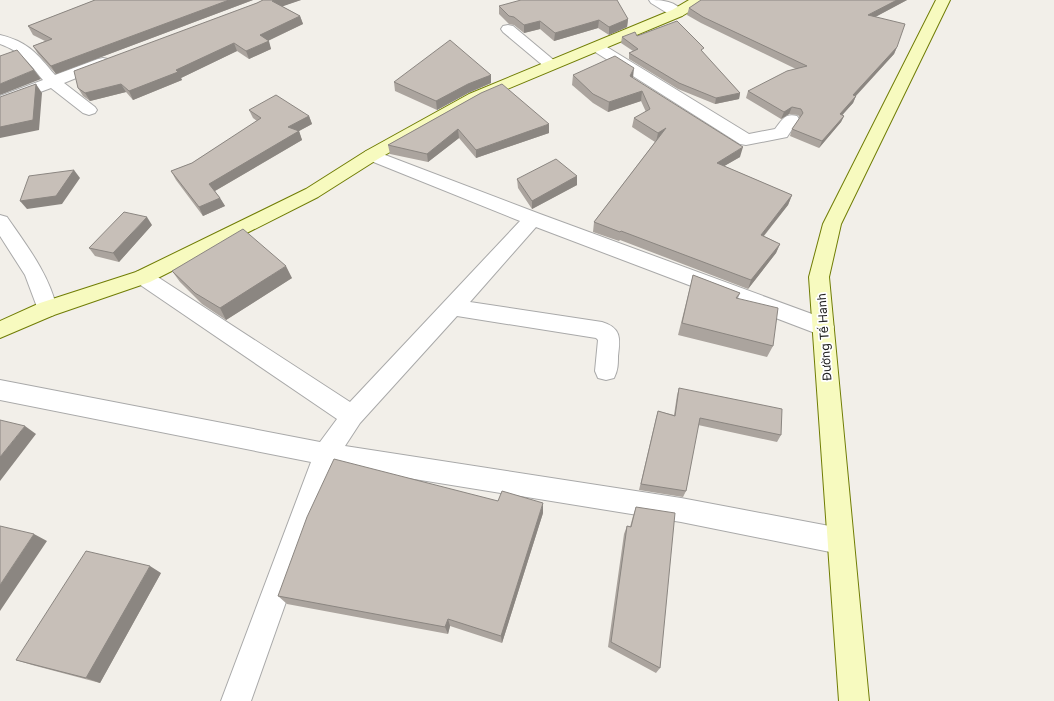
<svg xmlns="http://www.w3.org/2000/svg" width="1054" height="701" font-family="Inter,sans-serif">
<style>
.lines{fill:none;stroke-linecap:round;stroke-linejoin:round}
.street-casing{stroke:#a9a9a9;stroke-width:2}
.secondary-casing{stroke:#707d05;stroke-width:2}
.street{fill:#fff;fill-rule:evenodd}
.secondary{fill:#f7fabf;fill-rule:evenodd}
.wall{fill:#aba49e}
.shaded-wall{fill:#8b8681}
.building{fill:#c7bfb8;stroke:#8b8681}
.labels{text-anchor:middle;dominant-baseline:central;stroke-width:3.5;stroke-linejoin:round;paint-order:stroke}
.street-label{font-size:12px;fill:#222;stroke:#fff}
</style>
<rect width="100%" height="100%" fill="#f2efe9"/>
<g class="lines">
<g class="street-casing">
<path id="street" d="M 649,0 C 662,0 676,1 684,13 L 682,16 L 672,16 L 651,3 Z
M 508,25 L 513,26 L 556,62 L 558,65 L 556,68 L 551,69 L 546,68 L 503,32 L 501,29 L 503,26 Z
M 0,35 C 29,42 37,54 55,75 L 98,59 L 103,58 L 108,59 L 110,62 L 108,65 L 64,83 L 95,107 L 97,110 L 95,113 L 89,115 L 83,113 L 51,88 L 0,107 L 0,96 L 43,80 C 29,63 22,52 0,44 Z
M 597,43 L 602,44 L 749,134 L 775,129 C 782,120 785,113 797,116 L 799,119 L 787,137 L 746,145 L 740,144 L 592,50 L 590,47 L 592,44 Z
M 372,150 L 540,214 L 831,321 L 834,327 L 831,333 L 823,335 L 815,333 L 536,227 L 470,302 L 602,322 C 622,328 620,339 618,356 C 618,364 618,370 614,378 L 606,380 L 598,378 L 595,371 L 598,340 L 596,338 L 457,316 L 360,423 L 345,446 L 681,498 L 840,528 L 849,532 L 853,541 L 849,550 L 840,554 L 681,522 L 334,466 L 251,701 L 221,701 L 311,462 L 0,400 L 0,380 L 320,442 L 337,419 L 136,282 L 133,277 L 136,272 L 143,270 L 150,272 L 350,402 L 520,221 L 366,159 L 363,155 L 366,151 Z
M 0,215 L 7,217 C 27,246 49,274 57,309 L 54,315 L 47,317 L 40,315 L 25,275 L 0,236 Z"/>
</g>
<g class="secondary-casing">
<path id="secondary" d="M 689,0 L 706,0 L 704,3 L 682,16 L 481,100 L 378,159 L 318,197 L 150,282 L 54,315 L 0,338 L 0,321 L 40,303 L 136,272 L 306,189 L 366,151 L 469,94 L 672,10 Z
M 936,0 L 950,0 L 841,224 L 829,277 L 869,701 L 839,701 L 809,277 L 823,224 Z"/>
</g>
<use href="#street" class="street"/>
<use href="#secondary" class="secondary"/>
</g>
<path class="wall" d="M 95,0 L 253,0 L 56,74 L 38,54 L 33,46 L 45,41 L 33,35 L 28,26 Z
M 263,0 L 301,0 L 282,6 L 300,16 L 303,24 L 268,41 L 271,49 L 249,59 L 237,51 L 181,78 L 182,80 L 133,100 L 126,92 L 90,101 L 83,96 L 78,88 Z
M 701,0 L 907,0 L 875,17 L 897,47 L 894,54 L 856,96 L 853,103 L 842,115 L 844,116 L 841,122 L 819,148 L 790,136 L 792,129 L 800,118 L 798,115 L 789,114 L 781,119 L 746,98 L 748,91 L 796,69 L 701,23 L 687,15 L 689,8 Z
M 499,6 L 628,19 L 627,27 L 609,35 L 598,28 L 554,41 L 540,29 L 524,33 L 514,25 L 509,24 L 499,14 Z
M 637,36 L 703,53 L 740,93 L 739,99 L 715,104 L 678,89 L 629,59 L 629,53 L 633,51 L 621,43 L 622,37 Z
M 491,75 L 491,83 L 468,93 L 437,110 L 395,91 L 394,82 Z
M 573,75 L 632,78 L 740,157 L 724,166 L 792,195 L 788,205 L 764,236 L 780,244 L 776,253 L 748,289 L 620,240 L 619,241 L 593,232 L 594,222 L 655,142 L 632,127 L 634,118 L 646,112 L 641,101 L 608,112 L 593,103 L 572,85 Z
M 481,93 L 549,133 L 476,158 L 459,138 L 428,162 L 390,154 L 388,145 Z
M 249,110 L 309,116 L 312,124 L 299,131 L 302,140 L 215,191 L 220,198 L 225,206 L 203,216 L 176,180 L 171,171 L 192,163 L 257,121 L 253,118 Z
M 577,176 L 577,185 L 532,209 L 518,188 L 517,179 Z
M 152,225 L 119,262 L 95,256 L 89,248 Z
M 172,271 L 292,278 L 226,320 L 202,304 L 180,282 Z
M 693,275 L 740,293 L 738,298 L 773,346 L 767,357 L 678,335 Z
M 679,388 L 781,435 L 777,442 L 698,425 L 686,491 L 683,497 L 639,490 L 656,418 L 658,411 L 674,415 L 677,395 Z
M 636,507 L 660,668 L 656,673 L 608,647 L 624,534 L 627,526 L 630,527 L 633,516 Z
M 543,513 L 502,643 L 450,626 L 448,634 L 287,604 L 278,596 Z
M 161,573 L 100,683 L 32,665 L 16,660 Z"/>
<path class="shaded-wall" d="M 229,0 L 253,0 L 56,74 L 51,66 Z
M 275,0 L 301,0 L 275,9 L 272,1 Z
M 897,0 L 907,0 L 866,22 L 868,15 Z
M 300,16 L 303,24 L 263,43 L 260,35 Z
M 628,19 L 627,27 L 609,35 L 609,27 Z
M 599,20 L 598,28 L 554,41 L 555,33 Z
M 540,21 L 540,29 L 524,33 L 524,25 Z
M 269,41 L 271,49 L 249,59 L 246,51 Z
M 234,43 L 237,51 L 181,78 L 182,80 L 133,100 L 129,91 Z
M 897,47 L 894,54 L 850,102 L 853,95 Z
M 634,68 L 633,78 L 628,86 L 630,76 Z
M 34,70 L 41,79 L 0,95 L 0,84 Z
M 491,75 L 491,83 L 468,93 L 437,110 L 436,101 L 468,84 Z
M 36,84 L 42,93 L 39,130 L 0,138 L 0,127 Z
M 121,84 L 126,92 L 90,101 L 85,93 Z
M 642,91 L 641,101 L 608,112 L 609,102 Z
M 740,93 L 739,99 L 715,104 L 716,98 Z
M 856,96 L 853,103 L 837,121 L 840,114 Z
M 792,107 L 789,114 L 781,119 L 784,112 Z
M 309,116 L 312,124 L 299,131 L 302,140 L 213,192 L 209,184 L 288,127 Z
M 844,116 L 841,122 L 819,148 L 822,141 Z
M 549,124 L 549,133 L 476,158 L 476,150 Z
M 666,128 L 656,142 L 658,133 Z
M 458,129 L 459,138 L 428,162 L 427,154 Z
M 743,147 L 740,157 L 714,172 L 717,163 Z
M 74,170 L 80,178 L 62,204 L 27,209 L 20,201 Z
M 577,176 L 577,185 L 532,209 L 532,201 Z
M 792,195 L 788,205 L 757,244 L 761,235 Z
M 220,198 L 225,206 L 203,216 L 199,207 Z
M 147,217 L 152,225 L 119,262 L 113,253 Z
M 780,244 L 776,253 L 748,289 L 751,280 Z
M 286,266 L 292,278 L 226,320 L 220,308 Z
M 25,426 L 36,434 L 0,481 L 0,457 Z
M 543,503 L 543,513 L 502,643 L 501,636 Z
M 34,534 L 47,541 L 0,611 L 0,585 Z
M 150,566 L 161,573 L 100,683 L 86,678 Z
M 448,619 L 450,626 L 448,634 L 445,627 Z"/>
<path class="building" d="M 95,0 L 229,0 L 51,66 L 33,46 L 52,39 L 28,26 Z
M 263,0 L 275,0 L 272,1 L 300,16 L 260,35 L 269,41 L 246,51 L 234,43 L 176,70 L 178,72 L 129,91 L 121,84 L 85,93 L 78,88 L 74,71 L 257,3 Z
M 521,0 L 617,0 L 628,19 L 609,27 L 599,20 L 555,33 L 540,21 L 524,25 L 514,17 L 509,16 L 499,6 Z
M 701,0 L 897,0 L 868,15 L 905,24 L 897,47 L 853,95 L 856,96 L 840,114 L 844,116 L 822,141 L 792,129 L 803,113 L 801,109 L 792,107 L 784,112 L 748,91 L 787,71 L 807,66 L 703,17 L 689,8 Z
M 677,21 L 704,48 L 701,50 L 740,93 L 716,98 L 679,83 L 629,53 L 638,49 L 622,37 L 635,32 L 637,36 Z
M 450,40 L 491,75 L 468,84 L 436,101 L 394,82 Z
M 17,50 L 34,70 L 0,84 L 0,56 Z
M 615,56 L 634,68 L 630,76 L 743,147 L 717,163 L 792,195 L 761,235 L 780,244 L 751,280 L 621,231 L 620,232 L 594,222 L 666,128 L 658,133 L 634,118 L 650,109 L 642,91 L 609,102 L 593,94 L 573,75 Z
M 36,84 L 33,120 L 0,127 L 0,97 Z
M 502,84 L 549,124 L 476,150 L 458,129 L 427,154 L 388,145 L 481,93 Z
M 276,95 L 309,116 L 288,127 L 299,131 L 209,184 L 220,198 L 199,207 L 171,171 L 192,163 L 261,118 L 249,110 Z
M 556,159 L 577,176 L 532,201 L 517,179 Z
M 74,170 L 56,196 L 20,201 L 29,176 Z
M 124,212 L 147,217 L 113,253 L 89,248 Z
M 243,229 L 286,266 L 220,308 L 195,293 L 172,271 Z
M 693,275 L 740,293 L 736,298 L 778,308 L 773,346 L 682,323 Z
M 679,388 L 782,409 L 781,435 L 700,418 L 686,491 L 641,484 L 658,411 L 675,416 Z
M 0,420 L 25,426 L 0,457 Z
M 334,459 L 498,501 L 502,491 L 543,503 L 501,636 L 448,619 L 445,627 L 278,596 L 307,517 Z
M 636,507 L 675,513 L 660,668 L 611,642 L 627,526 L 631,527 Z
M 0,526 L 34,534 L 0,585 Z
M 86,551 L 150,566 L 86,678 L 16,660 Z"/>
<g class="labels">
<g class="street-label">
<text transform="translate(824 337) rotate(-94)">Đường Tế Hanh</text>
</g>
</g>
</svg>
